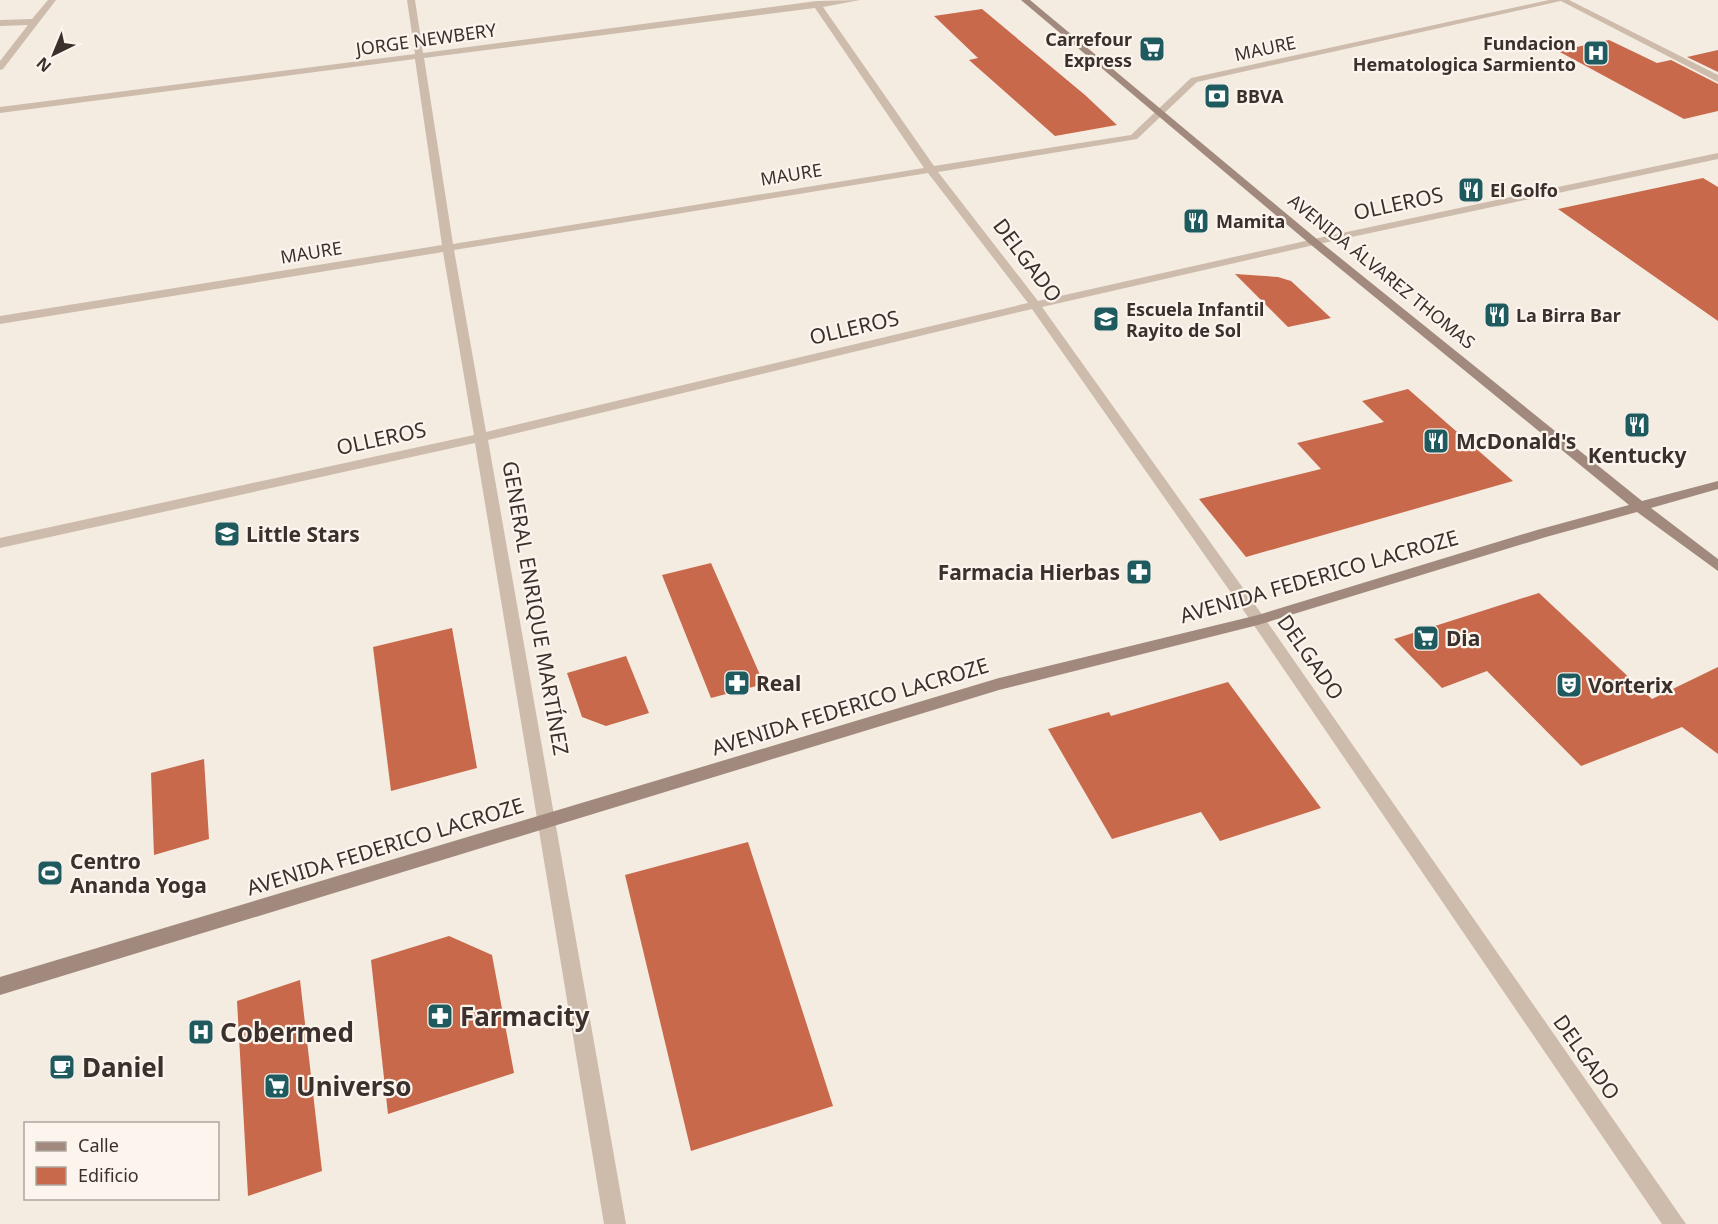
<svg xmlns="http://www.w3.org/2000/svg" width="1718" height="1224" font-family="'Noto Sans',sans-serif">
<style>
.building{fill:#c8694b}
.lines{fill:none;stroke-linecap:round;stroke-linejoin:round}
.minor{fill:#cdbbac;fill-rule:evenodd}
.tertiary{fill:#cdbbac;fill-rule:evenodd}
.secondary{fill:#a18a7d;fill-rule:evenodd}
.labels{text-anchor:middle;dominant-baseline:central;stroke-width:4.5;stroke-linejoin:round;paint-order:stroke}
.far-street-label{font-size:18px;fill:#3b302b;stroke:#fbf5ee}
.far-poi-label{font-size:18px;font-weight:bold;fill:#3b302b;stroke:#fbf5ee;text-anchor:start}
.street-label{font-size:21px;fill:#3b302b;stroke:#fbf5ee}
.poi-label{font-size:21px;font-weight:bold;fill:#3b302b;stroke:#fbf5ee;text-anchor:start}
.near-poi-label{font-size:26px;font-weight:bold;fill:#3b302b;stroke:#fbf5ee;text-anchor:start}
</style>
<rect width="100%" height="100%" fill="#f4ebe1"/>
<path class="building" d="M 982,9 L 1085,95 L 1117,125 L 1055,136 L 969,60 L 978,58 L 934,16 Z
M 1609,40 L 1657,63 L 1671,60 L 1718,84 L 1718,111 L 1684,119 L 1558,51 Z
M 1718,50 L 1718,72 L 1687,57 Z
M 1703,178 L 1718,187 L 1718,321 L 1558,209 Z
M 1235,274 L 1278,277 L 1291,281 L 1331,318 L 1288,327 Z
M 1408,389 L 1513,481 L 1246,557 L 1199,499 L 1321,469 L 1297,443 L 1384,422 L 1362,401 Z
M 711,563 L 764,684 L 711,698 L 662,575 Z
M 1539,593 L 1652,699 L 1718,667 L 1718,754 L 1682,727 L 1581,766 L 1487,671 L 1442,688 L 1394,639 Z
M 452,628 L 477,768 L 391,791 L 373,647 Z
M 626,656 L 649,713 L 606,726 L 582,717 L 567,673 Z
M 1228,682 L 1321,808 L 1220,841 L 1201,812 L 1112,839 L 1048,729 L 1109,712 L 1111,716 Z
M 204,759 L 209,839 L 154,855 L 151,773 Z
M 748,842 L 833,1106 L 691,1151 L 625,875 Z
M 449,936 L 492,955 L 514,1073 L 388,1114 L 371,960 Z
M 300,980 L 322,1171 L 248,1196 L 237,1001 Z"/>
<g class="lines">
<path class="minor" d="M 48,0 L 56,0 L 3,69 L 0,70 L 0,61 L 28,25 L 0,26 L 0,20 L 32,19 Z
M 407,0 L 415,0 L 423,53 L 817,1 L 860,0 L 823,7 L 934,166 L 1131,135 L 1191,78 L 1549,0 L 1565,0 L 1197,82 L 1137,139 L 938,172 L 1038,301 L 1314,239 L 1718,153 L 1718,159 L 1314,245 L 1042,307 L 1263,616 L 1686,1224 L 1662,1224 L 1253,624 L 1032,309 L 488,440 L 626,1224 L 604,1224 L 475,443 L 0,548 L 0,538 L 474,435 L 443,252 L 0,324 L 0,316 L 442,245 L 415,59 L 0,113 L 0,107 L 415,54 ZM 815,8 L 924,168 L 453,244 L 424,58 ZM 928,173 L 1028,303 L 486,432 L 454,250 Z"/>
<path class="tertiary" d="M 1559,0 L 1569,0 L 1718,75 L 1718,82 Z"/>
<path class="secondary" d="M 1021,0 L 1030,0 L 1318,240 L 1642,501 L 1718,481 L 1718,489 L 1651,508 L 1718,559 L 1718,571 L 1637,512 L 1546,537 L 1258,625 L 999,690 L 0,995 L 0,977 L 999,678 L 1258,615 L 1537,530 L 1629,505 L 1310,244 Z"/>
</g>
<defs>
<g id="supermarket-square" transform="scale(1.35)"><rect x="-9" y="-9" width="18" height="18" rx="4" fill="#1f5a5e" stroke="#fbf5ee"/><path d="M-6-5.5h2.5l.6 2H6L4.5 2H-2.5L-4.4-4H-6ZM-1.5 3.2a1.3 1.3 0 1 0 .1 0ZM3 3.2a1.3 1.3 0 1 0 .1 0Z" fill="#fff"/></g>
<g id="hospital-square" transform="scale(1.35)"><rect x="-9" y="-9" width="18" height="18" rx="4" fill="#1f5a5e" stroke="#fbf5ee"/><path d="M-5-5h3v3.5h4V-5h3V5h-3V1.5h-4V5h-3Z" fill="#fff"/></g>
<g id="bank-square" transform="scale(1.35)"><rect x="-9" y="-9" width="18" height="18" rx="4" fill="#1f5a5e" stroke="#fbf5ee"/><path d="M-6-4H6V4H-6ZM0-2.3a2.3 2.3 0 1 0 0 4.6a2.3 2.3 0 1 0 0-4.6Z" fill="#fff"/></g>
<g id="restaurant-square" transform="scale(1.35)"><rect x="-9" y="-9" width="18" height="18" rx="4" fill="#1f5a5e" stroke="#fbf5ee"/><path d="M-5-6h1v4h1v-4h1v4h1v-4h1v5L-1.5 .5V6h-2V.5L-5-1ZM5-6V6H3V1.5H1.5Q1.5-4 5-6Z" fill="#fff"/></g>
<g id="school-square" transform="scale(1.35)"><rect x="-9" y="-9" width="18" height="18" rx="4" fill="#1f5a5e" stroke="#fbf5ee"/><path d="M0-5L7-2L0 1L-7-2ZM-4 1L0 2.5L4 1V4Q0 6-4 4Z" fill="#fff"/></g>
<g id="pharmacy-square" transform="scale(1.35)"><rect x="-9" y="-9" width="18" height="18" rx="4" fill="#1f5a5e" stroke="#fbf5ee"/><path d="M-2-6h4v4h4v4h-4v4h-4v-4h-4v-4h4Z" fill="#fff"/></g>
<g id="theatre-square" transform="scale(1.35)"><rect x="-9" y="-9" width="18" height="18" rx="4" fill="#1f5a5e" stroke="#fbf5ee"/><path d="M-5-5.5Q0-4 5-5.5V0Q5 5 0 6Q-5 5-5 0ZM-3.3-2.5H-1v1.5H-3.3ZM1-2.5H3.3v1.5H1ZM-2.8 1Q0 5.5 2.8 1Z" fill="#fff"/></g>
<g id="stadium-square" transform="scale(1.35)"><rect x="-9" y="-9" width="18" height="18" rx="4" fill="#1f5a5e" stroke="#fbf5ee"/><path d="M0-5a6.5 5 0 1 0 0 10a6.5 5 0 1 0 0-10ZM-3.5-1.8h7v3.6h-7Z" fill="#fff"/></g>
<g id="cafe-square" transform="scale(1.35)"><rect x="-9" y="-9" width="18" height="18" rx="4" fill="#1f5a5e" stroke="#fbf5ee"/><path d="M-5.5-4.5H6V0H3Q3 3.5 0 3.5H-2.5Q-5.5 3.5-5.5 0ZM3-3.2v2h1.7v-2ZM-6 4.5H4V6H-6Z" fill="#fff"/></g>
</defs>
<g fill-rule="evenodd">
<use href="#supermarket-square" x="1152" y="49"/>
<use href="#hospital-square" x="1596" y="53"/>
<use href="#bank-square" x="1217" y="96"/>
<use href="#restaurant-square" x="1471" y="190"/>
<use href="#restaurant-square" x="1196" y="221"/>
<use href="#restaurant-square" x="1497" y="315"/>
<use href="#school-square" x="1106" y="319"/>
<use href="#restaurant-square" x="1637" y="425"/>
<use href="#restaurant-square" x="1436" y="441"/>
<use href="#school-square" x="227" y="534"/>
<use href="#pharmacy-square" x="1139" y="572"/>
<use href="#supermarket-square" x="1426" y="638"/>
<use href="#pharmacy-square" x="737" y="683"/>
<use href="#theatre-square" x="1569" y="685"/>
<use href="#stadium-square" x="50" y="873"/>
<use href="#pharmacy-square" x="440" y="1016"/>
<use href="#hospital-square" x="201" y="1032"/>
<use href="#cafe-square" x="62" y="1067"/>
<use href="#supermarket-square" x="277" y="1086"/>
</g>
<g class="labels">
<g class="far-street-label">
<text transform="translate(426 39) rotate(-8)">JORGE NEWBERY</text>
<text transform="translate(1265 48) rotate(-12)">MAURE</text>
<text transform="translate(791 174) rotate(-9)">MAURE</text>
<text transform="translate(311 252) rotate(-9)">MAURE</text>
<text transform="translate(1382 271) rotate(39)">AVENIDA ÁLVAREZ THOMAS</text>
</g>
<g class="far-poi-label">
<text x="1132" y="39" text-anchor="end">Carrefour<tspan x="1132" dy="21">Express</tspan></text>
<text x="1576" y="43" text-anchor="end">Fundacion<tspan x="1576" dy="21">Hematologica Sarmiento</tspan></text>
<text x="1236" y="96">BBVA</text>
<text x="1490" y="190">El Golfo</text>
<text x="1216" y="221">Mamita</text>
<text x="1126" y="309">Escuela Infantil<tspan x="1126" dy="21">Rayito de Sol</tspan></text>
<text x="1516" y="315">La Birra Bar</text>
</g>
<g class="street-label">
<text transform="translate(1398 203) rotate(-12)">OLLEROS</text>
<text transform="translate(1028 260) rotate(53)">DELGADO</text>
<text transform="translate(854 327) rotate(-13)">OLLEROS</text>
<text transform="translate(381 438) rotate(-12)">OLLEROS</text>
<text transform="translate(1319 576) rotate(-16)">AVENIDA FEDERICO LACROZE</text>
<text transform="translate(536 608) rotate(80)">GENERAL ENRIQUE MARTÍNEZ</text>
<text transform="translate(1311 657) rotate(55)">DELGADO</text>
<text transform="translate(850 706) rotate(-17)">AVENIDA FEDERICO LACROZE</text>
<text transform="translate(385 846) rotate(-17)">AVENIDA FEDERICO LACROZE</text>
<text transform="translate(1587 1057) rotate(55)">DELGADO</text>
</g>
<g class="poi-label">
<text x="1456" y="441">McDonald's</text>
<text x="1637" y="455" text-anchor="middle">Kentucky</text>
<text x="246" y="534">Little Stars</text>
<text x="1120" y="572" text-anchor="end">Farmacia Hierbas</text>
<text x="1446" y="638">Dia</text>
<text x="756" y="683">Real</text>
<text x="1588" y="685">Vorterix</text>
<text x="70" y="861">Centro<tspan x="70" dy="24">Ananda Yoga</tspan></text>
</g>
<g class="near-poi-label">
<text x="460" y="1016">Farmacity</text>
<text x="220" y="1032">Cobermed</text>
<text x="82" y="1067">Daniel</text>
<text x="296" y="1086">Universo</text>
</g>
</g>
<rect x="24" y="1122" width="195" height="78" fill="#fbf5ee" stroke="#aea6a0" stroke-width="1.5"/>
<rect x="36" y="1142" width="30" height="9" fill="#a18a7d" stroke="#aea6a0" stroke-width="1.5"/>
<text x="78" y="1152" font-size="18" fill="#3b302b">Calle</text>
<rect x="36" y="1167" width="30" height="18" fill="#c8694b" stroke="#aea6a0" stroke-width="1.5"/>
<text x="78" y="1182" font-size="18" fill="#3b302b">Edificio</text>
<g transform="translate(54 54) rotate(223)" stroke="#fbf5ee" stroke-width="4.5" paint-order="stroke">
<path d="M0-4.5L10 22L0 15L-10 22Z" fill="#3b302b"/>
<text y="-9" font-size="16" font-weight="bold" text-anchor="middle" fill="#3b302b">N</text>
</g>
</svg>
